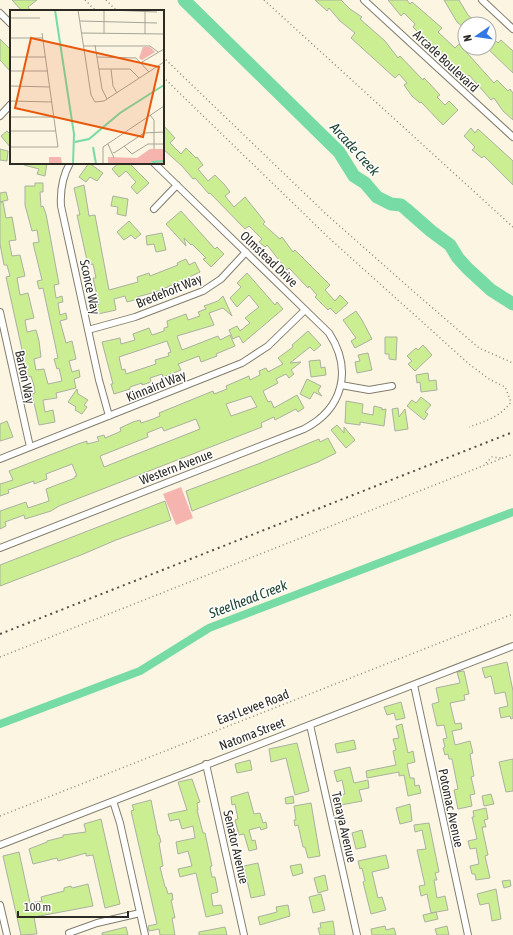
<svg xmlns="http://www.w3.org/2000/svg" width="513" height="935" font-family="'Asap Condensed',sans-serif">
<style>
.green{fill:#f5b4ae}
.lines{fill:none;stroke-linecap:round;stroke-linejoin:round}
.canal{stroke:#77dba6;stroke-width:8}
.river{stroke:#77dba6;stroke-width:13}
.building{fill:#ccee93;stroke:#aab1a0;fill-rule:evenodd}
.street-casing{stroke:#827d6c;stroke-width:8}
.path{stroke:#8c887b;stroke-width:1.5;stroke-dasharray:1 3;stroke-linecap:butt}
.street{stroke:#fff;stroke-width:6}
.rail{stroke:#545248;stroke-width:2;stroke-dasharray:2 4;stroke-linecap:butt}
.labels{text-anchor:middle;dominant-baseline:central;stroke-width:3;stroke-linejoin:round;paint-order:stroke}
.street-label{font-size:13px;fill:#2c2a23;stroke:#fff}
.water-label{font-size:14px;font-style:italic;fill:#1b4530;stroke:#fff}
.inset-river{fill:none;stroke:#77dba6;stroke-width:2}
.inset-road{fill:none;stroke:#a8a496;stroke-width:1}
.view{fill:#e8590c;fill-opacity:0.15;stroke:#e8590c;stroke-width:2}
.inset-edge{fill:none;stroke:#2c2a23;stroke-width:2}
</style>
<rect width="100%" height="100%" fill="#fbf5e2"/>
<path class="green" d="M 181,487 L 193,518 L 176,525 L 163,494 Z"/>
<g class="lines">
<path class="canal" d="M 0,724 L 140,671 L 209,628 L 513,512"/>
<path class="river" d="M 184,0 L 339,152 L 354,176 L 365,183 L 377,197 L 391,204 L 401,205 L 406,209 L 431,231 L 450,245 L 458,258 L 467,268 L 491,290 L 513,304"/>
</g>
<path class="building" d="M 12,0 L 37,0 L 28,7 L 31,11 L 22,11 Z
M 315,0 L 341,0 L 350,9 L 362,17 L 360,19 L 385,41 L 398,58 L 400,56 L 423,80 L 424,78 L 430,84 L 440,95 L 437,97 L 445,105 L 449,101 L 458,110 L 443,125 L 421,102 L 420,103 L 412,96 L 404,85 L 407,83 L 399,74 L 395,78 L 351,38 L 355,33 L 340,21 L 329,8 L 327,11 Z
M 388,0 L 407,0 L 410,4 L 412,2 L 442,28 L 438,32 L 455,48 L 459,44 L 494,83 L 497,80 L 508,91 L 510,89 L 513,93 L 513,120 L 503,111 L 494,98 L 491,100 L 469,75 L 466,78 L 456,68 L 452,72 L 447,67 L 451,64 L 420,32 L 419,33 L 413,27 L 415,24 L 404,13 L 401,16 Z
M 444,0 L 459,0 L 468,15 L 478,24 L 465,24 L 465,29 L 457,22 Z
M 489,34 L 498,43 L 501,40 L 513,51 L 513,73 L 489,50 Z
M 0,39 L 11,50 L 11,72 L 0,60 Z
M 163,125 L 175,138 L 170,143 L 181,154 L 186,148 L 196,158 L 197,157 L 203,165 L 198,169 L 208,181 L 215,175 L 224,184 L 230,192 L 225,196 L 234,207 L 245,197 L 265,222 L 263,224 L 280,239 L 282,237 L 293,252 L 295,250 L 330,285 L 325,290 L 335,301 L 340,295 L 348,303 L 336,314 L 330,308 L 328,310 L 315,297 L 317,295 L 309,286 L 308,288 L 289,268 L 287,270 L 267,245 L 265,247 L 259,242 L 262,239 L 249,226 L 245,229 L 210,193 L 209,194 L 195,178 L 193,179 L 182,166 L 163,149 Z
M 471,128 L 475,133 L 478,129 L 513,161 L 513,185 L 484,156 L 482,158 L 472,150 L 475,147 L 464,136 Z
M 7,131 L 9,133 L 11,131 L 11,148 L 1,136 Z
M 0,149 L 8,151 L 7,161 L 0,160 Z
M 24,163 L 47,163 L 45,176 L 37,174 L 39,169 L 24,165 Z
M 89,163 L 103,173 L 97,181 L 90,177 L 86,182 L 79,177 Z
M 119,163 L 129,163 L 149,183 L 137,194 L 131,187 L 136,182 L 126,171 L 119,177 L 112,169 Z
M 35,183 L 43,183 L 43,192 L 40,192 L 41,207 L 43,206 L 46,214 L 59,284 L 54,285 L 56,298 L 62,296 L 63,302 L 58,303 L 60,315 L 66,313 L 67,319 L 60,321 L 66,343 L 72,341 L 76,359 L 69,361 L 72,372 L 79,370 L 80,377 L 74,379 L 76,388 L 56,393 L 57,398 L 43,400 L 45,412 L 53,410 L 55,422 L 39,425 L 32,394 L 35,393 L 34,386 L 31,376 L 28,377 L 6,277 L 10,276 L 7,265 L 4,265 L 0,244 L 0,202 L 3,202 L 6,218 L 12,217 L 14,228 L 16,240 L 9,241 L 12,256 L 20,255 L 25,276 L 17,278 L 20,295 L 28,293 L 34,318 L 25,320 L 27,332 L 36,330 L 39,341 L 41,357 L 34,359 L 36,370 L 44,369 L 48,384 L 62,381 L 59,368 L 57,369 L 54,359 L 58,358 L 43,288 L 39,289 L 37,281 L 42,280 L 33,243 L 39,242 L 37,230 L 32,231 L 25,205 L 25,186 L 35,186 Z
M 84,185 L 89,216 L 95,215 L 109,290 L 138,282 L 137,277 L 149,273 L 150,276 L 178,265 L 177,263 L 186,259 L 189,265 L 195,262 L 200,272 L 159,291 L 137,297 L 138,299 L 127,302 L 125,296 L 114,299 L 116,310 L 98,314 L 96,305 L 99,304 L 93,278 L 96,278 L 93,264 L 88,265 L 77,215 L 80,215 L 74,188 Z
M 6,192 L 8,200 L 0,202 L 0,193 Z
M 113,196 L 128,199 L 126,216 L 117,214 L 118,207 L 111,206 Z
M 181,211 L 215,249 L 217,247 L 224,254 L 211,267 L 203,259 L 206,258 L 192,244 L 191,245 L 184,238 L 186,246 L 166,224 Z
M 129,221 L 141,234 L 135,239 L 131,235 L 124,240 L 117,232 Z
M 162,233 L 166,250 L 156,252 L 154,244 L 147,245 L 146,236 Z
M 247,273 L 275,305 L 277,302 L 283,309 L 243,343 L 239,336 L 233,339 L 229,330 L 237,326 L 240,331 L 250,323 L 245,318 L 259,307 L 249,295 L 237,307 L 230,298 L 241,287 L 237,283 Z
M 223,296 L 232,316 L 223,308 L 209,313 L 214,325 L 177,336 L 182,350 L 218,336 L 220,340 L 230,335 L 235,346 L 216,354 L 217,356 L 201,362 L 199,356 L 178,364 L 181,370 L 163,377 L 162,374 L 150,378 L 151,382 L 142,385 L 142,383 L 130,387 L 130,389 L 114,394 L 111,384 L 113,384 L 102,342 L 120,338 L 121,344 L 135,340 L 133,334 L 149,328 L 152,335 L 164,331 L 164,328 L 168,327 L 167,321 L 186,314 L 188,320 L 200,316 L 198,312 L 206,309 L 204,306 L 218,301 ZM 167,341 L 171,352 L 168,353 L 169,356 L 155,360 L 156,364 L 126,374 L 125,369 L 122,370 L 119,357 Z
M 356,311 L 362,320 L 372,339 L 355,348 L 351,341 L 356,338 L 343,320 Z
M 308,331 L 321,345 L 314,351 L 310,347 L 290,363 L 301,362 L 291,370 L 294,374 L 289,378 L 286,374 L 276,379 L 278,383 L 263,391 L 268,402 L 271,401 L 274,408 L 297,395 L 304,408 L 298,412 L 296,409 L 275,420 L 274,417 L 261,423 L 262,427 L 59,506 L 51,511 L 25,519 L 24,515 L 5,522 L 6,526 L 0,529 L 0,511 L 26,502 L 28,508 L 49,501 L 46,489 L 75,478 L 75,476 L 77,476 L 72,464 L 46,474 L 47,479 L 34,484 L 34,481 L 8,490 L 9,493 L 0,496 L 0,484 L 13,480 L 9,471 L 78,444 L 87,441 L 87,444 L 99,441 L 97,437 L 104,435 L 105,438 L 117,433 L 121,431 L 120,428 L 133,422 L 140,420 L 141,423 L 153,419 L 160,416 L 159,413 L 213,391 L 214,394 L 227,389 L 226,386 L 249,376 L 250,380 L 260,375 L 259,371 L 266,368 L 268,372 L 283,364 L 278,358 L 293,347 L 292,345 ZM 251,396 L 257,407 L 231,416 L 226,404 ZM 196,419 L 200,429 L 104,467 L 100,456 L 148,437 L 147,433 L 162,427 L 164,431 Z
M 385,337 L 397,337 L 396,360 L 389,359 L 389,354 L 385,354 Z
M 423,345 L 432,355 L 415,371 L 408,364 L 412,361 L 407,356 L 416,348 L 418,350 Z
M 368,353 L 372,370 L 357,373 L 355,362 L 360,361 L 358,355 Z
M 320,360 L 321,368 L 325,367 L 326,375 L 311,377 L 309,361 Z
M 428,373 L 429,381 L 436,380 L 437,390 L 421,392 L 420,382 L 417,383 L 416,375 Z
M 307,379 L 321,386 L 318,391 L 322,396 L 314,392 L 310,399 L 300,394 Z
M 77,389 L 78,394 L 88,400 L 84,405 L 87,407 L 82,414 L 75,410 L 76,407 L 68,402 Z
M 421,397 L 431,405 L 425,412 L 428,414 L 424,420 L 407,406 L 412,400 L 416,403 Z
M 346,401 L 363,404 L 362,413 L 373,415 L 374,406 L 382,408 L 382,410 L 386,409 L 384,426 L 360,422 L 360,425 L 345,423 Z
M 398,408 L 399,417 L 405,409 L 408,429 L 395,431 L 392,409 Z
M 7,421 L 13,437 L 0,441 L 0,424 Z
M 337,425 L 344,433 L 344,427 L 355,440 L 346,448 L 331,430 Z
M 328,438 L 336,453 L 318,462 L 192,511 L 186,491 L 258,464 L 319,439 L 320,442 Z
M 165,501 L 171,520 L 116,540 L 81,555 L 0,586 L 0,565 Z
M 507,662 L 513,691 L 513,718 L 511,719 L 510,716 L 501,718 L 499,708 L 508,706 L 505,692 L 495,694 L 491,676 L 485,678 L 482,668 Z
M 464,671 L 469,694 L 464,695 L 465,700 L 450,703 L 455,724 L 461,723 L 462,729 L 452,731 L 455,745 L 470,741 L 473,753 L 470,754 L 474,776 L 471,777 L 475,794 L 470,795 L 472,806 L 458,809 L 454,790 L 458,789 L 452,759 L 449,759 L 448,754 L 445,755 L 443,748 L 445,747 L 443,739 L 447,738 L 444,725 L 437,726 L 432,704 L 439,702 L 436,688 L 460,683 L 457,672 Z
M 401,702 L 405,718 L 396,720 L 394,713 L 387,715 L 384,707 Z
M 402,724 L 408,753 L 413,751 L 415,762 L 407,764 L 410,778 L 414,778 L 415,786 L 419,785 L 421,793 L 408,796 L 404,775 L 399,776 L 399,772 L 367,778 L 366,771 L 396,765 L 393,751 L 396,750 L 393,739 L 399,738 L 396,726 Z
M 354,740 L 356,749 L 337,753 L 335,744 Z
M 297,743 L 309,791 L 295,795 L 286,758 L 271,762 L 269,749 Z
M 513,759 L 513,791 L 506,792 L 499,762 Z
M 250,760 L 252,770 L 237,773 L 235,764 Z
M 350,767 L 354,783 L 368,780 L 369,788 L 359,790 L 362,801 L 341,805 L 339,795 L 345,794 L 342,780 L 337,782 L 334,771 Z
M 192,779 L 200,802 L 197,803 L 198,810 L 197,810 L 203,833 L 205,833 L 212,866 L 210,867 L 212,877 L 215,877 L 218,892 L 211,894 L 213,906 L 221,905 L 223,913 L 206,917 L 196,873 L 180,877 L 178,869 L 192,866 L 188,851 L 178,854 L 176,842 L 195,838 L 193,826 L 182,829 L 179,819 L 170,821 L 168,814 L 187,810 L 178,782 Z
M 248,792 L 254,814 L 260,813 L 263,823 L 266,822 L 267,828 L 261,830 L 260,827 L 249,830 L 252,841 L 255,840 L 257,849 L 249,851 L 244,834 L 239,835 L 235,820 L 238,819 L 235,804 L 232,805 L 231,797 Z
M 491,794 L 494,804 L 484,806 L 482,796 Z
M 293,796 L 294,803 L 286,804 L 285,798 Z
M 151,800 L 158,835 L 159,835 L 161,842 L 159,843 L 163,866 L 160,867 L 165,887 L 166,887 L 168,894 L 172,893 L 173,900 L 171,900 L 175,918 L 172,918 L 175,935 L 160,935 L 159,929 L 149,931 L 148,926 L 157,924 L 131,811 L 134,810 L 132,805 Z
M 311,803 L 320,856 L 308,858 L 305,847 L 303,847 L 298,825 L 295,826 L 294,820 L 296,820 L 294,806 Z
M 410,804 L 412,821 L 400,824 L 396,808 Z
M 486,808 L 488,819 L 484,820 L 486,827 L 482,827 L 488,855 L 485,856 L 490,878 L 476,880 L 475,874 L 472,874 L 470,866 L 479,864 L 476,848 L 470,849 L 468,841 L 477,839 L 472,817 L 474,817 L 473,811 Z
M 101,819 L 120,904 L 105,908 L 93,855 L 86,856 L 86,853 L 58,861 L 57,858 L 33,864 L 29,849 L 47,842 L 47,841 L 63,837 L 63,835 L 86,832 L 84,824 Z
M 429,823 L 439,872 L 435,873 L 437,880 L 434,880 L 437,898 L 445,896 L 448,910 L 431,913 L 427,894 L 421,896 L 419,886 L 425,885 L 417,850 L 426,849 L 422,830 L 415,832 L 414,825 Z
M 362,830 L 366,847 L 356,849 L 352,833 Z
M 19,852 L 30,903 L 42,901 L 41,897 L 64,891 L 64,888 L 71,886 L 72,888 L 88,884 L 93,906 L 34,917 L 37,934 L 21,935 L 3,856 Z
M 386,855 L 389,868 L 372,872 L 378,898 L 382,897 L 386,910 L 371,914 L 363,882 L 365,881 L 362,868 L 360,869 L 358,861 Z
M 258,863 L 265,895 L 251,898 L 244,866 Z
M 301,864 L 303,873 L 293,876 L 290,866 Z
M 325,875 L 328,890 L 318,893 L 314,878 Z
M 510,880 L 511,886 L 504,888 L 502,881 Z
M 496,889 L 501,919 L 492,921 L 489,903 L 480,905 L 477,894 Z
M 321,894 L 325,910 L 313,913 L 309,897 Z
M 288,905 L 290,916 L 260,925 L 258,917 L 277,912 L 276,907 Z
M 436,912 L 438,919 L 425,922 L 423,915 Z
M 333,921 L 335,935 L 320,935 L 318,928 L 321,928 L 320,923 Z
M 385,926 L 386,930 L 394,928 L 396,935 L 372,935 L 371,929 Z
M 447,926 L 449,935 L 437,935 L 435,929 Z
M 126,927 L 128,935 L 102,935 L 102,933 Z
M 225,927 L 227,935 L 199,935 L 199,932 Z"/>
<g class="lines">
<g class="street-casing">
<path id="street" d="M 364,0 L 513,137
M 482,0 L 513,29
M 0,13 L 11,24
M 0,116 L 11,104
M 70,163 C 62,177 60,190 61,206 L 99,380 L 109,416
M 154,209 L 177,185
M 0,312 L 30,447
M 88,330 L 135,317 L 203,291 L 221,279 L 246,252
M 341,385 L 369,390 L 392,386
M 0,459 L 242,363 L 268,346 L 305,310
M 0,548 L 304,429 C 343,409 353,370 329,333 L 154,163
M 414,685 L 468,935
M 310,725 L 357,935
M 206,764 L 244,935
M 113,801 L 120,823 L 145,935
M 0,845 L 513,646
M 0,905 L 7,935
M 69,933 L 97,923 L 140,913"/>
</g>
<path class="path" d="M 85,0 L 96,11
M 106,0 L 117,11
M 264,0 L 513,227
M 163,57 L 326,214 L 413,291 L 479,348 L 513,363
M 163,77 L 329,238 L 469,364 L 489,379 L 505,387 L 511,402 C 500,417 486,421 469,427
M 486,463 L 492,457 L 501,458
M 0,657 L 513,454
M 0,816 L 513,614"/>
<use href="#street" class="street"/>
<path class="rail" d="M 0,634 L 513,432"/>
</g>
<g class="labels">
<g class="street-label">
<text transform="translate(446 61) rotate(43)">Arcade Boulevard</text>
<text transform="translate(269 259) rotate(44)">Olmstead Drive</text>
<text transform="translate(90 287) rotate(78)">Sconce Way</text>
<text transform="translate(169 291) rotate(-22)">Bredehoft Way</text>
<text transform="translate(25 377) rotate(78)">Barton Way</text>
<text transform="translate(156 386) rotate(-22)">Kinnaird Way</text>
<text transform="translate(176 467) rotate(-21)">Western Avenue</text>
<text transform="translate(253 707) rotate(-21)">East Levee Road</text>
<text transform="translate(252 734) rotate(-21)">Natoma Street</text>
<text transform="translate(451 808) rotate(78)">Potomac Avenue</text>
<text transform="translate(344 827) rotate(77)">Tenaya Avenue</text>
<text transform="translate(236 847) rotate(77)">Senator Avenue</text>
</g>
<g class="water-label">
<text transform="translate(355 149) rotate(48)">Arcade Creek</text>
<text transform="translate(248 599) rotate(-21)">Steelhead Creek</text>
</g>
</g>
<g transform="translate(10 10)">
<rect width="154" height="154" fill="#fbf5e2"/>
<path d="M 133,37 L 140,37 L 145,42 L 132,50 L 129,48 ZM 140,139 L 154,139 L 154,154 L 98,154 L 98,147 L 127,148 ZM 39,147 L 51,147 L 52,154 L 39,154 Z" fill="#f5b4ae"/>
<path class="inset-river" d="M 45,0 L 64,124 L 63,154M 65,132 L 79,129 L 110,103 L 154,75M 83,137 L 86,154M 142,152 L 154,151"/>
<path class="inset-road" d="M 68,0 L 81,85 L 85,92M 99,0 L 147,2M 135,0 L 135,24M 0,8 L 30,8M 70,11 L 147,13M 71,23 L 154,24M 94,23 L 94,0M 0,28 L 33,28M 85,35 L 92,79 L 97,89M 73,36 L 140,36 L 148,42M 0,47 L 36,47M 87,47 L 126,48 L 139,62M 132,52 L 154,39M 89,59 L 120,59 L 129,68M 101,59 L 103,76 L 107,83M 0,61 L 38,61M 0,76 L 40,77M 0,91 L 42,92M 85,92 L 94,91 L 154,52M 140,105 L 144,110 L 144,139M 0,107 L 44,107M 0,121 L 46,121M 98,134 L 104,148M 114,136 L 122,144 L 138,134 L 154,134M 0,137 L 48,137 L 32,23M 103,142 L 104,143 L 134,123 L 154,122M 93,154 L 93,137 L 154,96"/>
<path class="view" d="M 21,28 L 149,57 L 133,127 L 5,98 Z"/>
<rect width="154" height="154" class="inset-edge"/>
</g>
<g transform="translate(477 36) rotate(257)"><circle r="19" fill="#ffffff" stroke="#abaaa7"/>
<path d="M0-3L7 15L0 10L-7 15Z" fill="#3478e6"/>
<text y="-6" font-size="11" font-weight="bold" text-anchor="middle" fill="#2c2a23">N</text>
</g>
<path d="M18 911v6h110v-6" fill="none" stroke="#2c2a23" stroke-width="2"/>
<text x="24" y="911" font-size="12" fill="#2c2a23" stroke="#ffffff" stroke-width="3" paint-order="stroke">100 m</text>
</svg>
